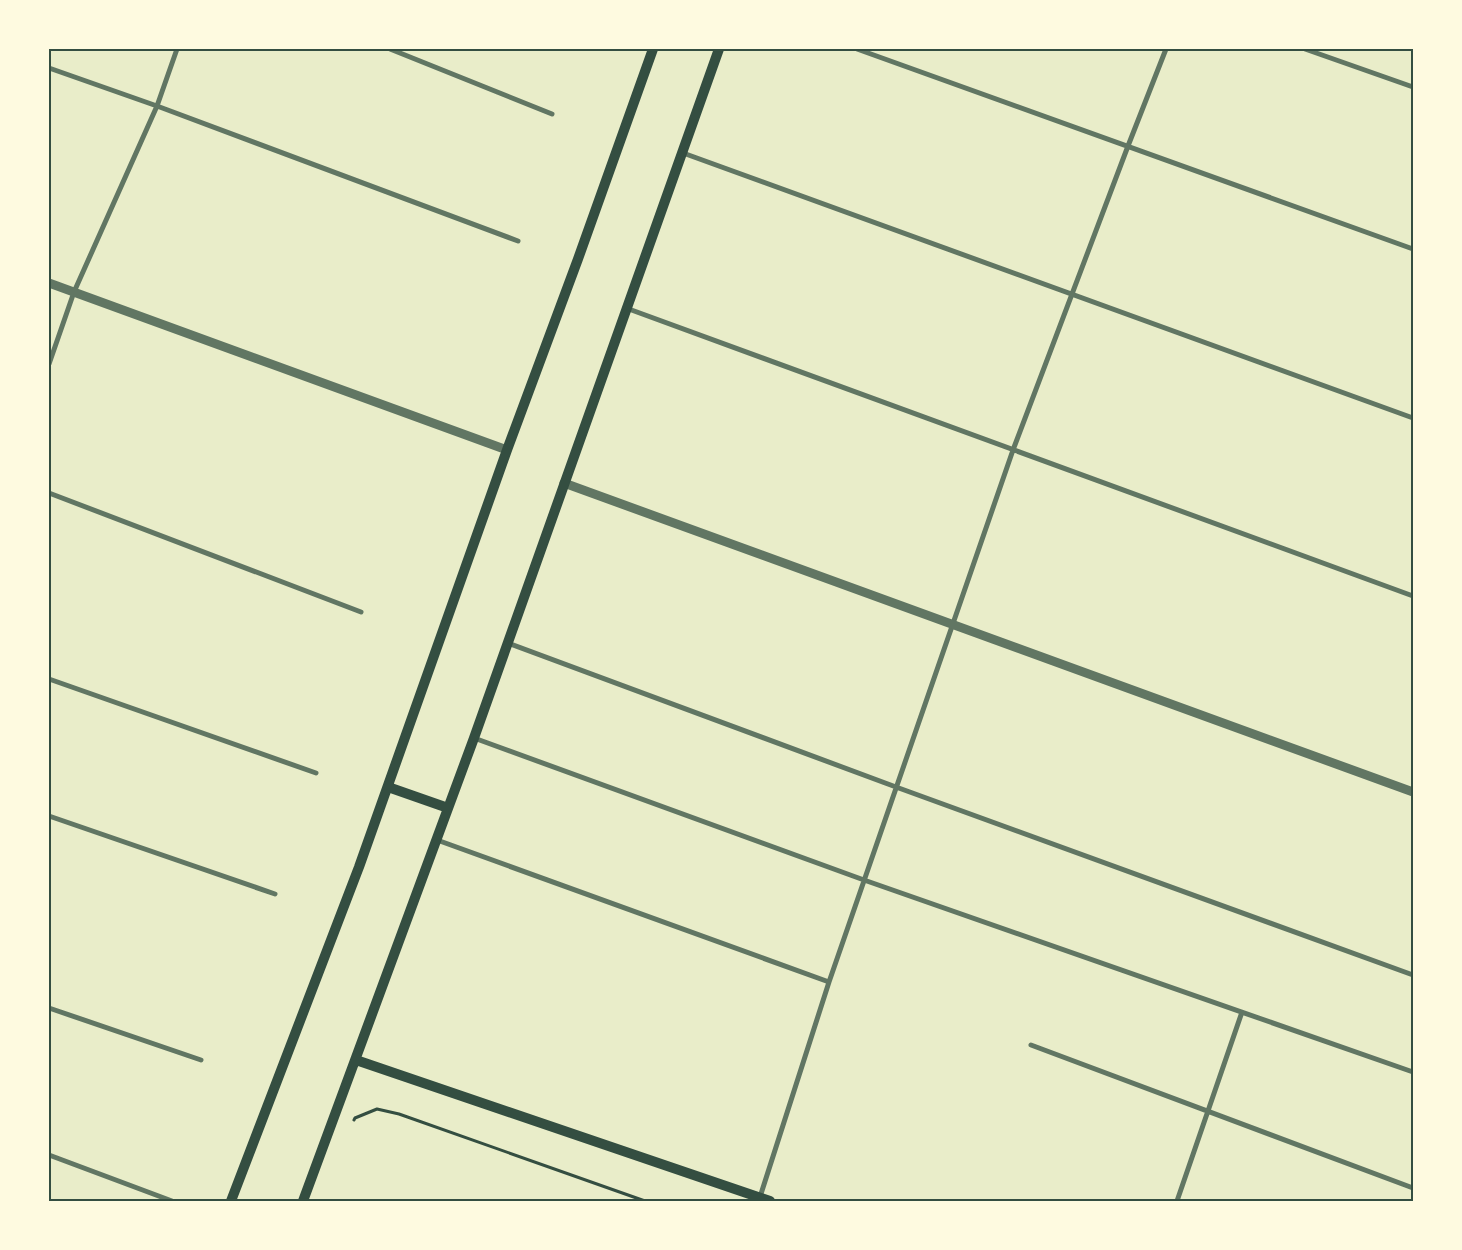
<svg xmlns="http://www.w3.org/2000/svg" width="1462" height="1250" font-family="Jost,sans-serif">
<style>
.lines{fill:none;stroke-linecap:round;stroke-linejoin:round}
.path{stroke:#344e41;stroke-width:3}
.minor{stroke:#617663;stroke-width:5}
.tertiary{stroke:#617663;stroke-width:9}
.secondary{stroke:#344e41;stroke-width:10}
.neatline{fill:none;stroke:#344e41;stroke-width:2}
</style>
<rect width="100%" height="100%" fill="#e9edc9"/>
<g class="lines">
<path class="path" d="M 354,1120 L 355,1118 L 377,1109 L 399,1114 L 645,1201"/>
<path class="minor" d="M 390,49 L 552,114
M 857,49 L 1413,249
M 1305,49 L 1413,87
M 49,68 L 157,106 L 518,241
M 683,153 L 1413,418
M 626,308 L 1413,596
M 49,364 L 74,292 L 157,106 L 177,49
M 49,493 L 361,612
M 508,643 L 896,787 L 1413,975
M 49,679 L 316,773
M 474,738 L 864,880 L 1413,1072
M 49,816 L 275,894
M 437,840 L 829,982
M 49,1008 L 201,1060
M 1031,1045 L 1413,1188
M 49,1155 L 172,1201
M 760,1197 L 829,982 L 1013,450 L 1128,146 L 1166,49
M 1177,1201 L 1242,1012"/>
<path class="tertiary" d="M 49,283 L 507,450
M 564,483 L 1413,792"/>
<path class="secondary" d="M 388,787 L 448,808
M 356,1060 L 770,1201
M 231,1201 L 359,867 L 507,450 L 578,259 L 653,49
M 303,1201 L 474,738 L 719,49"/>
</g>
<rect width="1462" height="1250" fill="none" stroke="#fefae0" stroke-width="100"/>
<rect x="50" y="50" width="1362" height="1150" class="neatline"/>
</svg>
